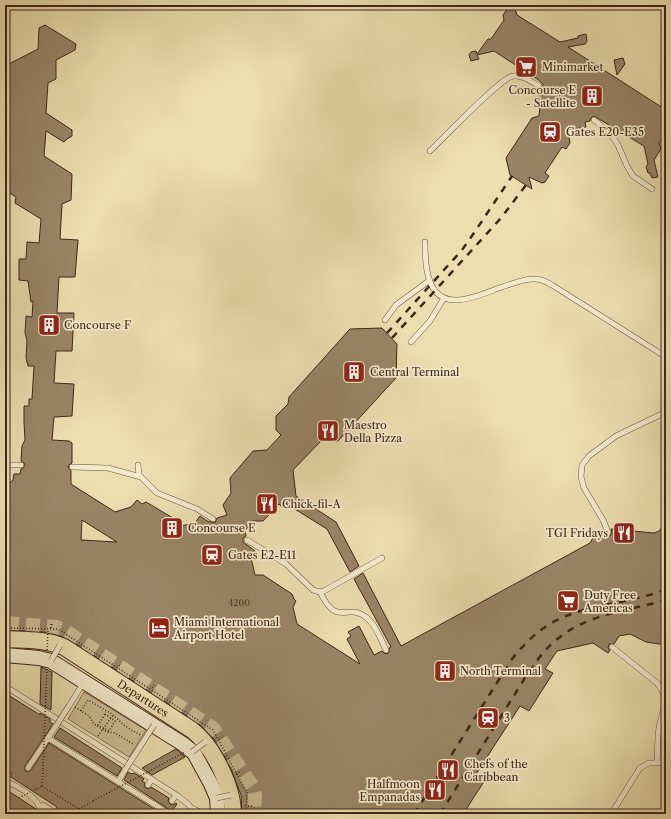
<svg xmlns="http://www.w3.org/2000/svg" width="671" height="819" font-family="'Libre Caslon Text',serif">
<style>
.green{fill:#cebf95;stroke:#877256}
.building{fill:#998567;stroke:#402518;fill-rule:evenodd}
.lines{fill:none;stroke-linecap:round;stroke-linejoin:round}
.secondary-tunnel{stroke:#c9b991;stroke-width:14;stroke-dasharray:14 7;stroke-linecap:butt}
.lane-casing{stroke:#6b533e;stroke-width:6}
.secondary-casing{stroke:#402518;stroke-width:16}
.primary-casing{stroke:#402518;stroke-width:18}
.path{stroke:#402518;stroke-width:1.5;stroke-dasharray:1 2;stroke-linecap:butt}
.lane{stroke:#f2eacb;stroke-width:5}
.secondary{stroke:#f2eacb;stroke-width:14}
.primary{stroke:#ebdeaf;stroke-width:16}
.rail{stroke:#402518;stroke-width:2.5;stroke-dasharray:7 7;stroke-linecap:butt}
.lane-bridge-casing{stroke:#6b533e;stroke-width:6;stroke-linecap:butt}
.path-bridge{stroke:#402518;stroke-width:1.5;stroke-dasharray:1 2;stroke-linecap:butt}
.lane-bridge{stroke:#f2eacb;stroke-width:5}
.labels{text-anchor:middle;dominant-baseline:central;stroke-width:3.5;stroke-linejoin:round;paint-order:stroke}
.number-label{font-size:9px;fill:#563d2c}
.poi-label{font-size:11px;fill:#402518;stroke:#f2eacb;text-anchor:start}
.street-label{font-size:11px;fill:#402518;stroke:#f2eacb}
</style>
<rect width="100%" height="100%" fill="#ebdeaf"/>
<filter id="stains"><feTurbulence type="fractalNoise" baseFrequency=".005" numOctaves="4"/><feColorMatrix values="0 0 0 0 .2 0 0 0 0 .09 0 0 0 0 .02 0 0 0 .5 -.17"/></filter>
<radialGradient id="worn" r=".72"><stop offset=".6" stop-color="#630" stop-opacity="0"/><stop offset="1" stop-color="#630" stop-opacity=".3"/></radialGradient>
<path class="green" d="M 84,692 L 146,730 L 129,757 L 68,719 Z"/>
<path class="building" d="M 510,5 L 514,5 L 517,15 L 560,42 L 578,38 L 578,36 L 586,34 L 587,41 L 585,44 L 568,47 L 666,110 L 666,133 L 659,143 L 661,149 L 654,160 L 658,177 L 652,178 L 650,173 L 648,173 L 646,167 L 648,164 L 644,146 L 594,116 L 591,118 L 590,121 L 585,122 L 586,127 L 568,130 L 570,143 L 566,149 L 562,147 L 545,173 L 549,176 L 545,182 L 542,183 L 529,177 L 532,189 L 510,175 L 506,158 L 532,118 L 539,116 L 540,105 L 538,96 L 541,95 L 540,90 L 543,88 L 543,84 L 537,79 L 494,51 L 477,55 L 479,59 L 471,61 L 469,55 L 471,52 L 476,51 L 477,54 L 488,39 L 491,39 L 504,20 L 503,15 Z
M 45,25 L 76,44 L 75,50 L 56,60 L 56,79 L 48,83 L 46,113 L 72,130 L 72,136 L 67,139 L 64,142 L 46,131 L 44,156 L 72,174 L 71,200 L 62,204 L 60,239 L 78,240 L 75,277 L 59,277 L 57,313 L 74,313 L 72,351 L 56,351 L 54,383 L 74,384 L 72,416 L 54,417 L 52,440 L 69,441 L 72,443 L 72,463 L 69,465 L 68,467 L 71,471 L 71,484 L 115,512 L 131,507 L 137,500 L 142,504 L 146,502 L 173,518 L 176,527 L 195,523 L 200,516 L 207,521 L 215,523 L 217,518 L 227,515 L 223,505 L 231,493 L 230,478 L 253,451 L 267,450 L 281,435 L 276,430 L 276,416 L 288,404 L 289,397 L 350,329 L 382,328 L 397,344 L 396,378 L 338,441 L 321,441 L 293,470 L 296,496 L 336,522 L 359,566 L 350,572 L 327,529 L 285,503 L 282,507 L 279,504 L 263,521 L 252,521 L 245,531 L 246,536 L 243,538 L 243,542 L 255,551 L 251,558 L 255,575 L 263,575 L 292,594 L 294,599 L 296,601 L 293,607 L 297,624 L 360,664 L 347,639 L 351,636 L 348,632 L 359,626 L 374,655 L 382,651 L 384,653 L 387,654 L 389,652 L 389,648 L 391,647 L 354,579 L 363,573 L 401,646 L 590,543 L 593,538 L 604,533 L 607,536 L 610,536 L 612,533 L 611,529 L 654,533 L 659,531 L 666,522 L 666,645 L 646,642 L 630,634 L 619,636 L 614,644 L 609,644 L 608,648 L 610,650 L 608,653 L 593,643 L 557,651 L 545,669 L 553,673 L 529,711 L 520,706 L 476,774 L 485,780 L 463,814 L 242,814 L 241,795 L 229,764 L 215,740 L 198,723 L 67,638 L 44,632 L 5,630 L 5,487 L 13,480 L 14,474 L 20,474 L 21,469 L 23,468 L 25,465 L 24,463 L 21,461 L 22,446 L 25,440 L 24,422 L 24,406 L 29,406 L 29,399 L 32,399 L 34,366 L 28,366 L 26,358 L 27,341 L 25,333 L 26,316 L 32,317 L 33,301 L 31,302 L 28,281 L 19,280 L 19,259 L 26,259 L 27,242 L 39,243 L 41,219 L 15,203 L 16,197 L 5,190 L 5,66 L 38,49 L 39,28 ZM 82,520 L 93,527 L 117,542 L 81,540 Z
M 623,58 L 625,64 L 617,75 L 614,60 Z
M 41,667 L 52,672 L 51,710 L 40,704 Z
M 5,693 L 40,715 L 40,713 L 50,719 L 50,722 L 53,724 L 25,766 L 25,771 L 28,772 L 31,770 L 49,743 L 162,814 L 61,814 L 56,809 L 57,807 L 11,777 L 11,772 L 8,771 L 5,772 Z
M 60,728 L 122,768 L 117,776 L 54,737 Z
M 176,749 L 185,757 L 152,775 L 142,768 Z
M 128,772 L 131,774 L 134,773 L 144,779 L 142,781 L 145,783 L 144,786 L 146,788 L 149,789 L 151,787 L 169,798 L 168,801 L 170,804 L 173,805 L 176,803 L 177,804 L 170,814 L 168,814 L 169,811 L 167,808 L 124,780 Z
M 5,789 L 36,809 L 33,814 L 5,814 Z"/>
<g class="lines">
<path class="secondary-tunnel" d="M 5,623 L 56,627 L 64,630 L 213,728 L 253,787 L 255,796 L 254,814"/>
<g class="lane-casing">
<path id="lane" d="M 594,120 L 610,133 L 618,145 L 627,166 L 633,176 L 652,189
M 430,151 C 443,139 500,78 513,76 C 522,75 531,81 539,86
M 425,242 C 425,265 426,302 458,300 C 474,299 490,291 505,286 C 515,283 525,278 535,279 C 541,279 547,282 552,285 L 666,357
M 385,320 L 396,305 L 430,280
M 411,342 L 430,321 L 444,298
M 138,465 L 139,475 L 157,493 L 197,509 L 213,519
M 5,467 L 9,465 L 21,465
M 72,467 L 108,468 L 141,477
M 608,532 L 603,520 L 584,488 L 581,477 L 582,465 L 589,456 L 616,436 L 666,412
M 247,540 L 286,564 L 313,590 L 320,592 L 324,591 L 382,558
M 320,592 C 338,629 346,601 367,618 C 376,625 381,640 386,650
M 612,647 L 657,683 C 671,699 662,710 659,728 C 657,739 658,752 657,763
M 5,686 L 178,796 L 189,805 L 195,814
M 69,706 L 84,682
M 48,738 L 165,811
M 28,768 L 56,726
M 5,776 L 8,775
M 5,781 C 16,785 39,797 40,810
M 118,782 L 125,770
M 148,785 L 152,779
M 172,801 L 176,795
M 192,808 L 203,814
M 37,814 L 43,805 L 57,814
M 611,814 L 640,768 L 649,763 L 666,763"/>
</g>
<g class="secondary-casing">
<path id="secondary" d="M 5,655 L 39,658 L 51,661 L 183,744 L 194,753 L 211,784 L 217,798 L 218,814"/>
</g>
<g class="primary-casing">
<g id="primary">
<path id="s1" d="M 5,639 C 25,640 46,639 64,647 L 192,730 C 213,746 233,787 233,814"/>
</g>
</g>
<path class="path" d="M 7,623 L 7,621
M 51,624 L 51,629
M 52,624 L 52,627
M 119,666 L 120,664
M 152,688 L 154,685
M 75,707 L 89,716 L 94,724 L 107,732 L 115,733 L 133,744
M 81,711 L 88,700 L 112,714 L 125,726 L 140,735
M 105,714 L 115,721 L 109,731 L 98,725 Z
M 98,736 L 113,715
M 219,739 L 222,737
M 236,774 L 241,771
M 42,786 L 79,809
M 42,786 L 43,769
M 35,790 L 42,786
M 245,806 L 252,806
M 79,809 L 93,801
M 79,814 L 79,809"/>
<use href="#lane" class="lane"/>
<use href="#secondary" class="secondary"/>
<use href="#primary" class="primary"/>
<path class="rail" d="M 387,333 L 462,250 L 476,230 L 512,176
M 392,338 L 501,218 L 526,185
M 414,814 L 512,659 C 524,644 538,630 555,621 C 590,603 631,604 666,589
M 440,814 L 528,673 C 533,667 537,660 542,654 C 576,614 620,613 666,600"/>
<g class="lane-bridge-casing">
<path id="lane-bridge" d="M 51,661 L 60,645
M 56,726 L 69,706
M 192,752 L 205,742
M 125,770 L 154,725
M 217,798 L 231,795"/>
</g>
<path class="path-bridge" d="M 5,628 L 58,629 L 213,730 L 247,793 L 246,814
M 47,653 L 48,629
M 43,769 L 47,667
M 19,798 L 30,792
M 93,801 L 185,752"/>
<use href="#lane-bridge" class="lane-bridge"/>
</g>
<defs>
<g id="supermarket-square" transform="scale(1.15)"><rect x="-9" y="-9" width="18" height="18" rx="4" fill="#8f2418" stroke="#f2eacb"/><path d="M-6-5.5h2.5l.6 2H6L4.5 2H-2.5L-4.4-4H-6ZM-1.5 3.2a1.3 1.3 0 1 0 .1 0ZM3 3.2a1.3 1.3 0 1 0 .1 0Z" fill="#fff"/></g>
<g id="building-square" transform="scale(1.15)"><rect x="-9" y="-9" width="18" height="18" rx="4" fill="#8f2418" stroke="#f2eacb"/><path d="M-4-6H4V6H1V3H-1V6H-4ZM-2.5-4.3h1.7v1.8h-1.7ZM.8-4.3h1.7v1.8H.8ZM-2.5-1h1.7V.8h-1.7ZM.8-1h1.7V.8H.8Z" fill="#fff"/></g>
<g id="station-square" transform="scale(1.15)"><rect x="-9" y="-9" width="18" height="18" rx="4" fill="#8f2418" stroke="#f2eacb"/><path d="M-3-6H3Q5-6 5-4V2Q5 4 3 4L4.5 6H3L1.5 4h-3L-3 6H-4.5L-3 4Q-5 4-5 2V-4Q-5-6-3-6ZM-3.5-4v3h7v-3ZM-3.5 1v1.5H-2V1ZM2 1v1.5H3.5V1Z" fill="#fff"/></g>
<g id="restaurant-square" transform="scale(1.15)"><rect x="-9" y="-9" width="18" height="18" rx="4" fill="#8f2418" stroke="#f2eacb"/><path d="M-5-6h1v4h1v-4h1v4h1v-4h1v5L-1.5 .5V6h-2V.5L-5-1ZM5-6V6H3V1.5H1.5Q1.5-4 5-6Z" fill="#fff"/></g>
<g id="hotel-square" transform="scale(1.15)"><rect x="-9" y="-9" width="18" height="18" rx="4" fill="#8f2418" stroke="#f2eacb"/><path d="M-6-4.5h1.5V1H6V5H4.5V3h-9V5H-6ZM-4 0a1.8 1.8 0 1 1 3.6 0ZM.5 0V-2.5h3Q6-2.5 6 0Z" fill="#fff"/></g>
</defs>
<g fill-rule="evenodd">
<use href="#supermarket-square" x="526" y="67"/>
<use href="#building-square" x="592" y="96"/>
<use href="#station-square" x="550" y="132"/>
<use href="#building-square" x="49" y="325"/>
<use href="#building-square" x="354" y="372"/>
<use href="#restaurant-square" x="328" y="431"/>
<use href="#restaurant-square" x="267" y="504"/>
<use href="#building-square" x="172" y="528"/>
<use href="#restaurant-square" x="624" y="533"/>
<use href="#station-square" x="212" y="555"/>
<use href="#supermarket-square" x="568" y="601"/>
<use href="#hotel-square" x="159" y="628"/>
<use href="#building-square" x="445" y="671"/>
<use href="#station-square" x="488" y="718"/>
<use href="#restaurant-square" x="448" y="770"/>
<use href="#restaurant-square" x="435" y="790"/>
</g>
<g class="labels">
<g class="number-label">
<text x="239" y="602">4200</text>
</g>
<g class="poi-label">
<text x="542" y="67">Minimarket</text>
<text x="576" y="90" text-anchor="end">Concourse E<tspan x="576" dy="13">- Satellite</tspan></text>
<text x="566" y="132">Gates E20-E35</text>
<text x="64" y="325">Concourse F</text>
<text x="370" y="372">Central Terminal</text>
<text x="344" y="425">Maestro<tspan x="344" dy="13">Della Pizza</tspan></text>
<text x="282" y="504">Chick-fil-A</text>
<text x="188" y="528">Concourse E</text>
<text x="608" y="533" text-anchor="end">TGI Fridays</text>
<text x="228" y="555">Gates E2-E11</text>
<text x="584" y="595">Duty Free<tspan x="584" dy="13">Americas</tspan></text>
<text x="174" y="622">Miami International<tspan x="174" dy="13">Airport Hotel</tspan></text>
<text x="460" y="671">North Terminal</text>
<text x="504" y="718">3</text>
<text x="464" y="764">Chefs of the<tspan x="464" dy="13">Caribbean</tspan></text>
<text x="420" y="784" text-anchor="end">Halfmoon<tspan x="420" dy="13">Empanadas</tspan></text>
</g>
<g class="street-label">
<text stroke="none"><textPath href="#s1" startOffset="154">Departures</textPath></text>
</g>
</g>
<rect width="671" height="819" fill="none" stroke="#ebdeaf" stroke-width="20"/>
<rect x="6" y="6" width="659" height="807" fill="none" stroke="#402518" stroke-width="2"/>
<rect x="10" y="10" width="651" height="799" fill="none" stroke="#402518"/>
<rect width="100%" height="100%" filter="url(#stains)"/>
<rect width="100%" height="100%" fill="url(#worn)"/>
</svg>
